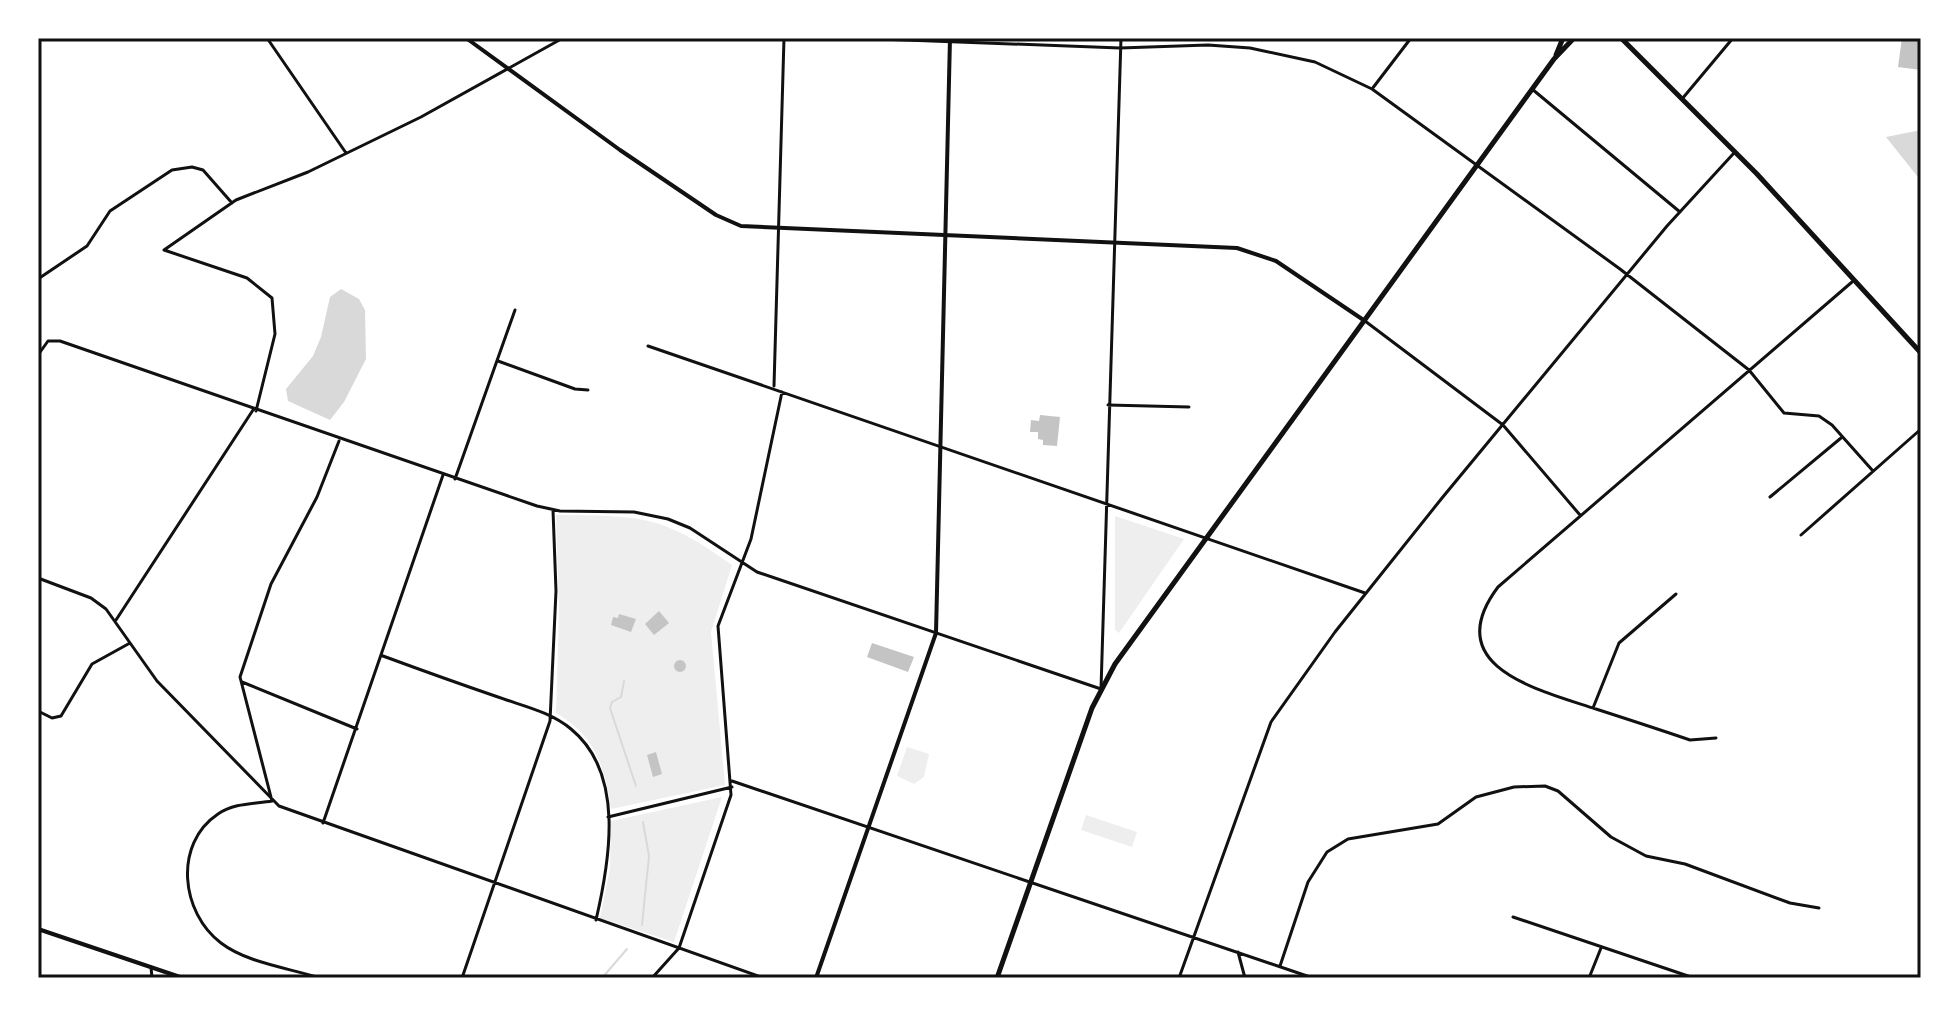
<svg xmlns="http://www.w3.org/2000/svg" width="1959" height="1016" font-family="'Roboto Serif',serif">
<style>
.green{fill:#eee}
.water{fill:#d9d9d9}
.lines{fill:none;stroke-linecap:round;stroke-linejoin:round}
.stream{stroke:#d9d9d9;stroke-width:2}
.building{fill:#c4c4c4}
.minor{stroke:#111;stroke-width:3}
.tertiary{stroke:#111;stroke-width:4}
.secondary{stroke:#111;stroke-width:5}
.primary{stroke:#111;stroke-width:5}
.neatline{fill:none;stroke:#111;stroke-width:3}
</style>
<rect width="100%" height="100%" fill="#fff"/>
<path class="green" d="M 556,515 C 641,516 661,514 732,565 L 711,632 L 725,785 L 611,809 C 605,767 595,735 556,713 L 559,613 Z
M 1115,516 L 1184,539 L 1119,633 L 1115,630 Z
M 907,747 L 929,754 L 924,777 L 914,784 L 897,776 Z
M 722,797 L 674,942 L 600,918 L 610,869 L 611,821 Z
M 1086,815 L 1137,832 L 1132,847 L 1081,830 Z"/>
<path class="water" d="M 1921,130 L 1921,181 L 1886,137 Z
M 341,289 L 359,299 L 365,310 L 366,359 L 344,402 L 330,420 L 288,401 L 286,389 L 313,356 L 321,337 L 330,297 Z"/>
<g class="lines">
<path class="stream" d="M 624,681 L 621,697 L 612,702 L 610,708 L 636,786
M 642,925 L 649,856 L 643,822
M 602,978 L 627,949"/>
</g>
<path class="building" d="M 1902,38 L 1921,38 L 1921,70 L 1898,67 Z
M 1040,415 L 1060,417 L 1057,446 L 1043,445 L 1043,440 L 1038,439 L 1038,432 L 1030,432 L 1031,420 L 1039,421 Z
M 659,611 L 669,623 L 654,635 L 645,624 Z
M 619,614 L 636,619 L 631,632 L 611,625 L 613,617 L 618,618 Z
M 872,643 L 914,657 L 908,672 L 867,657 Z
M674 666a6 6 0 1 1 12 0a6 6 0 1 1-12 0Z
M 656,752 L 662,774 L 653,777 L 647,755 Z"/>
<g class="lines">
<path class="minor" d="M 267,38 L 346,153
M 852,38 L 1120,48 L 1208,45 L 1250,48 L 1315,62 L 1372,89 L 1620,269 L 1749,370 L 1784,413 L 1819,416 L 1832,425 L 1873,471
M 1372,89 L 1411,38
M 1532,89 L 1680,212
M 1682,99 L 1733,38
M 164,250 L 236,200 L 308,172 L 421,117 L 563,38
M 164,250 L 247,278 L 272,298 L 275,334 L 256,411
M 38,279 L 87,246 L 110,211 L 172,170 L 192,167 L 203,170 L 232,203
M 1365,321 L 1503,425 L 1580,515
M 648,346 L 1365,593
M 38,355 L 48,341 L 60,341 L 537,506 L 560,511 L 634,512 L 668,519 L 690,528 L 757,572 L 1101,689 L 1121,38
M 498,361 L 575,389 L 588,390
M 774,386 L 784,38
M 1108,405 L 1189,407
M 455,479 L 515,310
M 1770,497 L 1841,438
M 1801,535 L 1921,429
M 38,578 L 91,598 L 106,609 L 157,681 L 279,806 L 764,978
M 116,620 L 253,410
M 383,656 C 421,670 460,684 498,697 C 523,706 551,712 571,729 C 625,773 610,860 596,920
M 242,682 L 357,729
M 1593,708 L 1619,643 L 1676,594
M 38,711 L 52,718 L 61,716 L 92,664 L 130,643
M 1716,738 L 1690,740 C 1658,729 1627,719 1596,709 C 1539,690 1438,667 1498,587 L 1852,282
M 732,781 L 1313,978
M 608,817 L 732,787
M 323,823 L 443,475
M 1513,917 L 1694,978
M 1238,952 L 1245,978
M 1280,966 L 1308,882 L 1327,852 L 1348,839 L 1438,824 L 1476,797 L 1514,787 L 1545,786 L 1558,791 L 1611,837 L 1646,856 L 1685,864 L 1790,903 L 1819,908
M 151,967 L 152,978
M 320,978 C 289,968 247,963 221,943 C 181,913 173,844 218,814 C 234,803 253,804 272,801 L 240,677 L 271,584 L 317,497 L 339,441
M 462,978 L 550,721 L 556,591 L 553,510
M 652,978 L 679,948 L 731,795 L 718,626 L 751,539 L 782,392
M 1179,978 L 1271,722 L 1335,632 L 1442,498 L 1667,226 L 1734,153
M 1589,978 L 1601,948"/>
<path class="tertiary" d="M 466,38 L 620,150 L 716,215 L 741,226 L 1237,248 L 1276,261 L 1365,321
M 38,929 L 183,978
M 816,978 L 936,633 L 950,38"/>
<path class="secondary" d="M 1621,38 L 1757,174 L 1921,353"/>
<path class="primary" d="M 1556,55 L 1563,38
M 997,978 L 1092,708 L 1115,664 L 1554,59 L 1574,38"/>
</g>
<rect width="1959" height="1016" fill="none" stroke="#ffffff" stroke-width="80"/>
<rect x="40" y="40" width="1879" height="936" class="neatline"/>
</svg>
